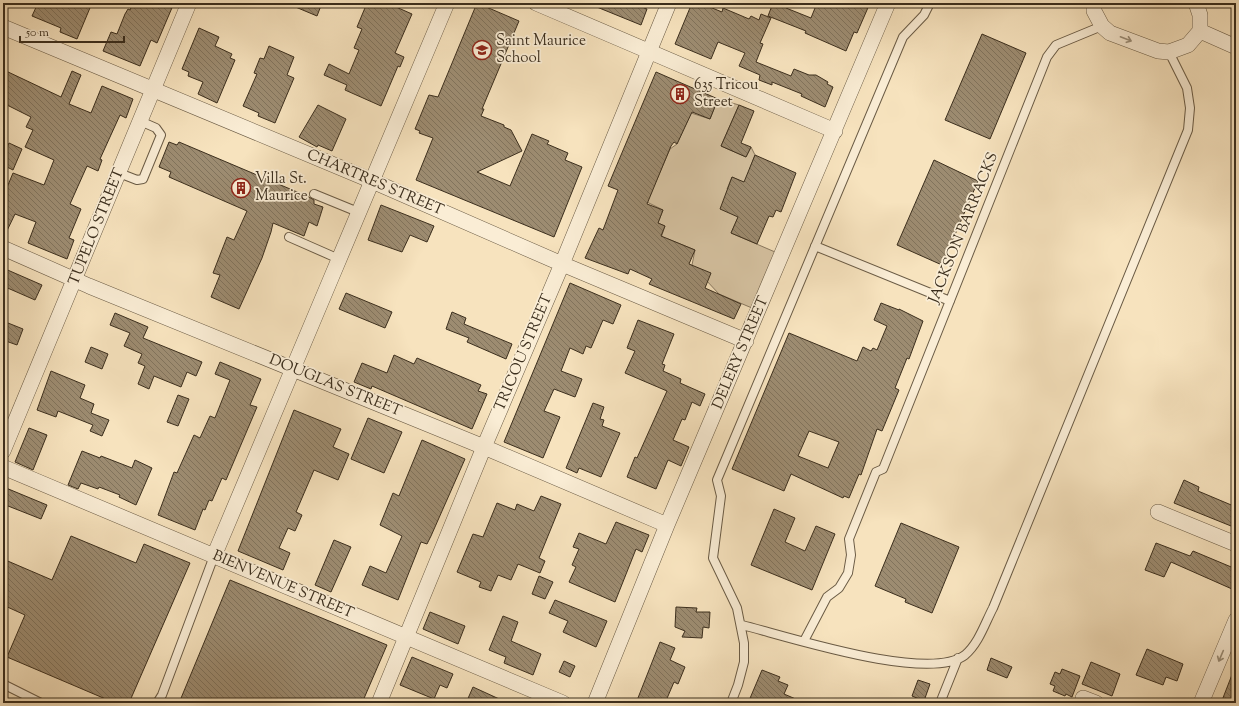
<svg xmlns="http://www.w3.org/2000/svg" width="1239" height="706" font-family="'Sorts Mill Goudy',serif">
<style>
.green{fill:#d7c4a3;stroke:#897960}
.building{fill:url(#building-back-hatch);stroke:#3b2e1d;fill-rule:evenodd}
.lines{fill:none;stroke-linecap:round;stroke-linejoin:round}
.lane-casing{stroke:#6a5b45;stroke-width:10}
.street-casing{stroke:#6a5b45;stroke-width:16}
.lane{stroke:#faedd5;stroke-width:8}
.street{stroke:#faedd5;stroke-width:15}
.oneway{stroke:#9a8e79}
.labels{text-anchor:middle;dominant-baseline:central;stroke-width:3.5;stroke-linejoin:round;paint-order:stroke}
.poi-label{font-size:15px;fill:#3b2e1d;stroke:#faedd5;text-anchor:start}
.street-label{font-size:15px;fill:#3b2e1d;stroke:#faedd5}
</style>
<defs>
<pattern id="building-back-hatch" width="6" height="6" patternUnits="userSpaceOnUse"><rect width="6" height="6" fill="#9d8c71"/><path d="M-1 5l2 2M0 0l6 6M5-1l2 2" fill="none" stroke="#81735c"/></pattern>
</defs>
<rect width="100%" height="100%" fill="#f7e3be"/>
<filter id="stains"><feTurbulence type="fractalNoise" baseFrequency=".005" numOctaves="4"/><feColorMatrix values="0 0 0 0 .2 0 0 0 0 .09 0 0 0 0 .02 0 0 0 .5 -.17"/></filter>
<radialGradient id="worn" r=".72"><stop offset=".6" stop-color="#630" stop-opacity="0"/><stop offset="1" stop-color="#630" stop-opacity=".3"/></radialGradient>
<path class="green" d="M 718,99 L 739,105 L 721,146 L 746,157 L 751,147 L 755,155 L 750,168 L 747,184 L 732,177 L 727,189 L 742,195 L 741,211 L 731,233 L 782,255 L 759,311 L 719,294 L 692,265 L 695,250 L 668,239 L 660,241 L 665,226 L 658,223 L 663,210 L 647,202 L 670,149 L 677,144 L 691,113 L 710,119 Z"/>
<path class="building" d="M 38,3 L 92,3 L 77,39 L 60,32 L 61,28 L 32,16 Z
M 133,3 L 174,3 L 157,43 L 151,40 L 140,66 L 103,51 L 111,32 L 117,34 L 125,14 L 128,9 L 130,10 Z
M 286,3 L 322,3 L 317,16 Z
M 367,3 L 387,3 L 412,14 L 395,53 L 404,57 L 400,67 L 398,66 L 381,106 L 345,90 L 347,85 L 324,75 L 329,64 L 349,74 L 359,50 L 354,48 L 362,29 L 357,27 Z
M 477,3 L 519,21 L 482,109 L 484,109 L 481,116 L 504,125 L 504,127 L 511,130 L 522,151 L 477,172 L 510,186 L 532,134 L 549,141 L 547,144 L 568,153 L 565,160 L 582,167 L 554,237 L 416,180 L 433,138 L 419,133 L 420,131 L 415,129 L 429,95 L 438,97 Z
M 587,3 L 632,3 L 647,9 L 641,25 Z
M 692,3 L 700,3 L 722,12 L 723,8 L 749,19 L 751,16 L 759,20 L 761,14 L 771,18 L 760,43 L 763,44 L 756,62 L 791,76 L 794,69 L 809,75 L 816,75 L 828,82 L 827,84 L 833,87 L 825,107 L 801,96 L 802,94 L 772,82 L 772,85 L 759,80 L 760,75 L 739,66 L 745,53 L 718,42 L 711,59 L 675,44 Z
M 773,3 L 788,3 L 786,8 L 811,18 L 817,3 L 870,3 L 857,33 L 854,32 L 846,51 L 805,33 L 806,31 L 768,16 Z
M 199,28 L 219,37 L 215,46 L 232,54 L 230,58 L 235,60 L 217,103 L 198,94 L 203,82 L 188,76 L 189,72 L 182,69 Z
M 982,34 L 1026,53 L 990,139 L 945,120 Z
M 269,46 L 294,57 L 287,75 L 294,78 L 275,123 L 258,116 L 259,113 L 243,106 L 257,74 L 254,73 L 260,58 L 264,59 Z
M 6,71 L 61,97 L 72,71 L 81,75 L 69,104 L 91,113 L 102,86 L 133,99 L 126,118 L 120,115 L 100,159 L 102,160 L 98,171 L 87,166 L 70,204 L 81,209 L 69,238 L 74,240 L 67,259 L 28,243 L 36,222 L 15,214 L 3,239 L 3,197 L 13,173 L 44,185 L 54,160 L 25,147 L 33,130 L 26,127 L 31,117 L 3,103 L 3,77 Z
M 656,72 L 718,99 L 710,119 L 692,112 L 677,144 L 674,142 L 671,146 L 647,204 L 663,210 L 658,223 L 665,226 L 661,236 L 695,250 L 689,264 L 711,273 L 705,288 L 741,304 L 734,319 L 649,284 L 652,279 L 630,269 L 628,274 L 585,258 L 599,228 L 603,230 L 618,190 L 608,186 Z
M 318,105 L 346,119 L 332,151 L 318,145 L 317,147 L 299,137 Z
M 739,105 L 754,111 L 741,143 L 751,147 L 746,157 L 721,146 Z
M 169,142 L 177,145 L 179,142 L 309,197 L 314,200 L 314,204 L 323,207 L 317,226 L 309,222 L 304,236 L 273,223 L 271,232 L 262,258 L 239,309 L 211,297 L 220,275 L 213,273 L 227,237 L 234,240 L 247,211 L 169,177 L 171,172 L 159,167 Z
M 9,143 L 22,149 L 13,170 L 3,165 L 3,156 Z
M 755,155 L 796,173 L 781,212 L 776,210 L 773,217 L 769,216 L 757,244 L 731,233 L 738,217 L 720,209 L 732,177 L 744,182 Z
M 934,160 L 978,181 L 942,265 L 897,245 Z
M 381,205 L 434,226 L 427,242 L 410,235 L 402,252 L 368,240 Z
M 3,268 L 42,285 L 35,300 L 3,286 Z
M 570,283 L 621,305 L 613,324 L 603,320 L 591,348 L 586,346 L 583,354 L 570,348 L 561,371 L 582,379 L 575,397 L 554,389 L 544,411 L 560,417 L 543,458 L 504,442 Z
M 346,293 L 392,312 L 385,328 L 339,309 Z
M 881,303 L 899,310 L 899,309 L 923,321 L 909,359 L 907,358 L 895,388 L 899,390 L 882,431 L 877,429 L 861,475 L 859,474 L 849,498 L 844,496 L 843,498 L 791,474 L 784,491 L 732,469 L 789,333 L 857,361 L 863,347 L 871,351 L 873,348 L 877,350 L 887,326 L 874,320 ZM 809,431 L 839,442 L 828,468 L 798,456 Z
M 452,312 L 466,318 L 464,324 L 512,344 L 506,359 L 467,342 L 469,338 L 446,329 Z
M 115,313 L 148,327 L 143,338 L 202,362 L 196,376 L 187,372 L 181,387 L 154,376 L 149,389 L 138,384 L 145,366 L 138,363 L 142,354 L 124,346 L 130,333 L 110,325 Z
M 638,320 L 674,334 L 662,364 L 665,365 L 663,371 L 681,379 L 680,383 L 705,394 L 700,406 L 692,402 L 685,420 L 682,419 L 673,440 L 689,447 L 681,466 L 668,460 L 656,489 L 627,477 L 635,457 L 637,458 L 667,391 L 625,373 L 635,351 L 627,348 Z
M 3,321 L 23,329 L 17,345 L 3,340 Z
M 91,347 L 108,354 L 102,369 L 85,362 Z
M 394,355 L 414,364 L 417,358 L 481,385 L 478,391 L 487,394 L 472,429 L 372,386 L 371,389 L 354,382 L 362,363 L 387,373 Z
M 220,362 L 261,379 L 250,405 L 257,407 L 226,480 L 222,478 L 212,501 L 209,500 L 205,510 L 203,509 L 195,530 L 158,515 L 174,472 L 177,473 L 194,435 L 200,438 L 210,416 L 215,418 L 230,380 L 215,374 Z
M 51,371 L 85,385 L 80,398 L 94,404 L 91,413 L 109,420 L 102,436 L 90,431 L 93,425 L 58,411 L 56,417 L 37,410 Z
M 178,395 L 189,399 L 178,426 L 167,422 Z
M 593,403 L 604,407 L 600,419 L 604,420 L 602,426 L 620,433 L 601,477 L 579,468 L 577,473 L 566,468 Z
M 294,410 L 341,429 L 333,447 L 349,454 L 338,480 L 314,470 L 296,512 L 302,515 L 295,531 L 288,528 L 279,548 L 290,553 L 283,570 L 238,551 Z
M 368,418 L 402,432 L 384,473 L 351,459 Z
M 29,428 L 47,435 L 33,470 L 15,462 Z
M 422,440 L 465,459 L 431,536 L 427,544 L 421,542 L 398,600 L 362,585 L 370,566 L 386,573 L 402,536 L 380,525 L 393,493 L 399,496 Z
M 82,451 L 100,458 L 101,456 L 132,468 L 135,460 L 152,468 L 136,505 L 119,497 L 120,495 L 99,487 L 98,489 L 81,483 L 78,489 L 68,485 Z
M 1184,480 L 1199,487 L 1198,491 L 1236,507 L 1236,528 L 1174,503 Z
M 6,488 L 47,505 L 41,519 L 3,504 L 3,495 Z
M 541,496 L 561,504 L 539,558 L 545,561 L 540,573 L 518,564 L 511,580 L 498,575 L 491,591 L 479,587 L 481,582 L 457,572 L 473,534 L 483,537 L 497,503 L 515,510 L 517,504 L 534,511 Z
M 774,509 L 795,518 L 785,542 L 805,551 L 816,526 L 835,534 L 812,590 L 751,565 Z
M 616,522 L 649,535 L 642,552 L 636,549 L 615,602 L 569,582 L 576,567 L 572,565 L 579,549 L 573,547 L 579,533 L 606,544 Z
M 901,523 L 959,547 L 932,613 L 905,602 L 906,599 L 875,586 Z
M 71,536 L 136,563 L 144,544 L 190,563 L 129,703 L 115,703 L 7,657 L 25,615 L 3,605 L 3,559 L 52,580 Z
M 334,540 L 351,547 L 331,592 L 315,585 Z
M 1156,543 L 1190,556 L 1193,551 L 1236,569 L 1236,581 L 1232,589 L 1171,562 L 1164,577 L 1145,570 Z
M 539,576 L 553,582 L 545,599 L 532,594 Z
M 230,580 L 387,645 L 362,703 L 179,703 Z
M 555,600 L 607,621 L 596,647 L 563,632 L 568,621 L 549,613 Z
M 676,607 L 697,608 L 696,612 L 710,612 L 709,628 L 703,627 L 702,638 L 682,637 L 685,631 L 675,627 Z
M 430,612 L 465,626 L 458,644 L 423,629 Z
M 503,616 L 518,622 L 511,641 L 541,654 L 533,675 L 504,663 L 506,657 L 489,650 Z
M 660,642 L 675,648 L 670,660 L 685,667 L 678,684 L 674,682 L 665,703 L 636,703 Z
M 1147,649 L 1183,664 L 1177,681 L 1166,677 L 1163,685 L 1136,675 Z
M 412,657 L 453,674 L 447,688 L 440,685 L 434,699 L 400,685 Z
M 991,658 L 1012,667 L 1007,678 L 987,670 Z
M 564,661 L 575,666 L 570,677 L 559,672 Z
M 1091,662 L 1120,674 L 1112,696 L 1082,684 Z
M 1235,667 L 1236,703 L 1221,703 Z
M 1062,669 L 1080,676 L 1072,697 L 1066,694 L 1065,696 L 1053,691 L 1055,686 L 1050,684 L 1055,672 L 1060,674 Z
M 762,670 L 780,677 L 778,681 L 788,685 L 784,694 L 805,703 L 748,703 Z
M 918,680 L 930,684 L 924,701 L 912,696 Z
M 473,687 L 508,703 L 466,703 Z"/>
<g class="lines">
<g class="lane-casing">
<path id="lane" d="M 119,173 L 137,180 L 143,179 L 161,135 L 156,128 L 140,121
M 314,194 L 358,212
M 289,237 L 339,259
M 815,246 L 950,301
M 742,625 C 786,636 929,683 965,655 C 979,643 985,623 993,608 L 1188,130 L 1190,108 L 1187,88 L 1169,52
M 804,641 L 827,597 L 839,588 L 848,573 L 851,555 L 849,539 L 876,472 L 883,469 L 1047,57 L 1056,45 L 1102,26
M 3,684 L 41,703
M 157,703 L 162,695 L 214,556
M 731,703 L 738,685 L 744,662 L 744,643 L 737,608 L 713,558 L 721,496 L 717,480 L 903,37 L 924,15 L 930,3
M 940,703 L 958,658"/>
</g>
<g class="street-casing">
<path id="street" d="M 536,3 L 835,131
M 1094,3 L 1094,11 L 1102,26 L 1110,33 L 1158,51 L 1169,52 L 1188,45 L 1200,31 L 1200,15 L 1196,3
M 3,27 L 370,180 L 562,264 L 746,341
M 1200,31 L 1236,47
M 3,248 L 89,286 L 484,447 L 667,525
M 3,451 L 189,3
M 3,467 L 563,703
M 1158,512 L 1236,544
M 214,556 C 293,372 368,187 447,3
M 1083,698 L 1096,703
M 379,703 L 484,447 L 562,264 L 669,3
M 595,703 L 667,525 L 888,3
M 1201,703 L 1236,620"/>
</g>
<use href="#lane" class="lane"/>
<use href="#street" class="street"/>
</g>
<defs><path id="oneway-shaft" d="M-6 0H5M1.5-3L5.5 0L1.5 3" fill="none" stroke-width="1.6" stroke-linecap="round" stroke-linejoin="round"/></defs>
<g class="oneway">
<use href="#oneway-shaft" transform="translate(1126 39) rotate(21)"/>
<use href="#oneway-shaft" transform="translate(1221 656) rotate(113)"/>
</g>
<defs>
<g id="school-ring" transform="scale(1)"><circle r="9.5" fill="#faedd5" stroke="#8f2418" stroke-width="1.5"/><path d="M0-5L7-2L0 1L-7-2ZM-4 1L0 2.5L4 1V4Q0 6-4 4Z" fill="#8f2418"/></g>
<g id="building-ring" transform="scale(1)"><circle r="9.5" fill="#faedd5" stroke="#8f2418" stroke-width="1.5"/><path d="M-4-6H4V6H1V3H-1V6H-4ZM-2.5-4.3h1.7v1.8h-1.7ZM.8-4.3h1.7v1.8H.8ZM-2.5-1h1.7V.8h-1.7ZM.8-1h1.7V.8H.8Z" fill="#8f2418"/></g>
</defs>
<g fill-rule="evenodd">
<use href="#school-ring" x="482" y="50"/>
<use href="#building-ring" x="680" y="94"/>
<use href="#building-ring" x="241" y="188"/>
</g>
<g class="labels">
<g class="poi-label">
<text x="496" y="41">Saint Maurice<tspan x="496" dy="17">School</tspan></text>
<text x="694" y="85">635 Tricou<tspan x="694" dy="17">Street</tspan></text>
<text x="255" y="179">Villa St.<tspan x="255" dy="17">Maurice</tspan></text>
</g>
<g class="street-label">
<text transform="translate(375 183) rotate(23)">CHARTRES STREET</text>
<text transform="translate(97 227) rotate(-68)">TUPELO STREET</text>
<text transform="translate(964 228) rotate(-68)">JACKSON BARRACKS</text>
<text transform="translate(524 353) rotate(-67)">TRICOU STREET</text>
<text transform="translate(741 353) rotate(-67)">DELERY STREET</text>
<text transform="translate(335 386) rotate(22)">DOUGLAS STREET</text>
<text transform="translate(283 585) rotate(23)">BIENVENUE STREET</text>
</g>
</g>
<rect width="1239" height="706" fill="none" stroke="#f7e3be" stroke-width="16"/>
<rect x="4" y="4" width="1231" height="698" fill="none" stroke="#3b2e1d" stroke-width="2"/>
<rect x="8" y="8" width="1223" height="690" fill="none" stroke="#3b2e1d"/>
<path d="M20 36v6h104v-6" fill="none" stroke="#3b2e1d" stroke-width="2"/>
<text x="26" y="36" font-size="12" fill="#3b2e1d" stroke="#faedd5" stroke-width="3" paint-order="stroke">50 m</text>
<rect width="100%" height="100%" filter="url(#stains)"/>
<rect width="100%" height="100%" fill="url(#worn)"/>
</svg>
